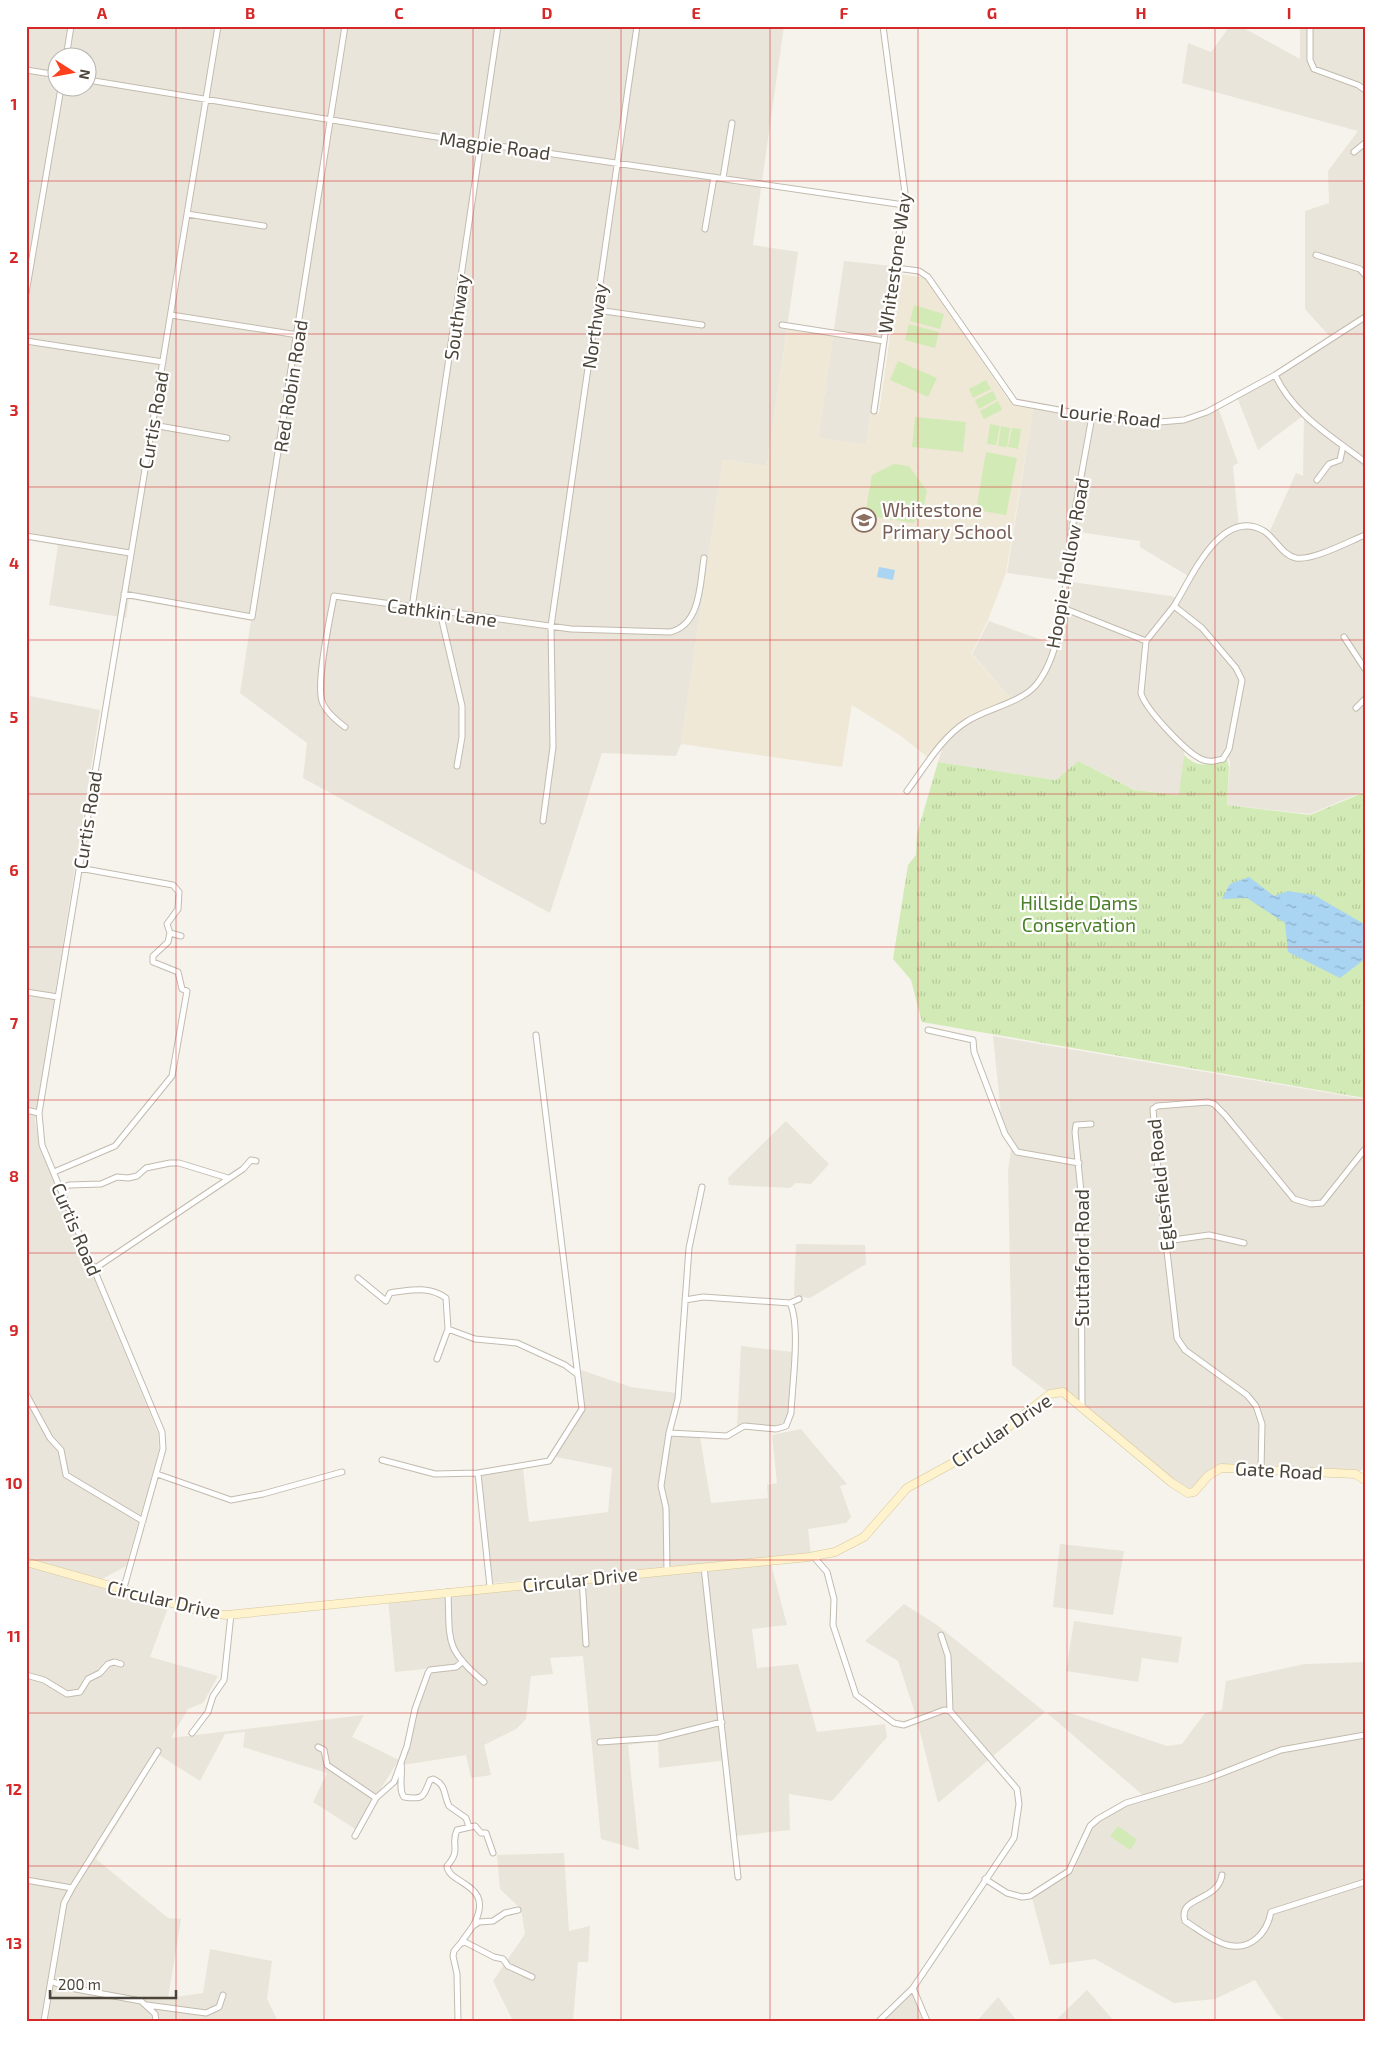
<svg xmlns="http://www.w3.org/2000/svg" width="1391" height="2047" font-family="'Exo 2',sans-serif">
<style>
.residential{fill:#eae5da;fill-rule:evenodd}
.education{fill:#efe8d6}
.grass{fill:url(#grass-tufts)}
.pitch{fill:#d2eab5}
.water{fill:url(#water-ripples)}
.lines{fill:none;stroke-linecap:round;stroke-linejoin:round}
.street-casing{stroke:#c2bbae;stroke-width:7}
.secondary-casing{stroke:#d6c79b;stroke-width:9}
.street{stroke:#fff;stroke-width:5}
.secondary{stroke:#fff3cd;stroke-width:8}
.grid{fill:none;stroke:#d62828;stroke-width:1;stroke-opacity:0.55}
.labels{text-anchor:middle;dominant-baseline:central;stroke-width:4.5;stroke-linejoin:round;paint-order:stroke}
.street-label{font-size:19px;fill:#4b4439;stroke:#fff}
.education-label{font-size:19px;fill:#785e54;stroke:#fff;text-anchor:start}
.park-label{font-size:19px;fill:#4a7f2a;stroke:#fff}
.neatline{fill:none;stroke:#d62828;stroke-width:2}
.grid-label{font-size:16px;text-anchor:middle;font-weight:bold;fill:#d62828}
</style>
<defs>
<pattern id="grass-tufts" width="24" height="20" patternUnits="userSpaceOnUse" patternTransform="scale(1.25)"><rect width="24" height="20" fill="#d2eab5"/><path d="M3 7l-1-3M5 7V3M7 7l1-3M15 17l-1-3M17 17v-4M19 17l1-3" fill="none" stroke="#b6ca9c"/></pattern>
<pattern id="water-ripples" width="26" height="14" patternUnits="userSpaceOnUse" patternTransform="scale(1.25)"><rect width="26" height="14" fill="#a9d4f2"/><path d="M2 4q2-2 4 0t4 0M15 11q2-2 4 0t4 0" fill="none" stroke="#8caec5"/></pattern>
</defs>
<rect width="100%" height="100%" fill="#f6f3ec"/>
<path class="residential" d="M 26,26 L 784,26 L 753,245 L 798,252 L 767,466 L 723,460 L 681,744 L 676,756 L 602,753 L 550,913 L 303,778 L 307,743 L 240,693 L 251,621 L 129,599 L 126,618 L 49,605 L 58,545 L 26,540 ZM 58,58 L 88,58 L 88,88 L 58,88 Z
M 1230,26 L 1240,26 L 1300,59 L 1300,26 L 1365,26 L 1365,791 L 1310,814 L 1227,805 L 1230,762 L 1227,755 L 1223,758 L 1209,761 L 1185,746 L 1180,795 L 1136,790 L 1078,761 L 1056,780 L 938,762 L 945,740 L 956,729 L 1012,700 L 972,654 L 989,621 L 1053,644 L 1065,581 L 1007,573 L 1033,408 L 1094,418 L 1173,422 L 1218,407 L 1238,463 L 1233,466 L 1239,528 L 1252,527 L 1268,535 L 1296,473 L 1303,476 L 1304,415 L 1258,450 L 1237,397 L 1331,338 L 1305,309 L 1305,211 L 1329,203 L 1328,171 L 1358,131 L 1182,83 L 1188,43 L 1211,52 ZM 1071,531 L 1140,541 L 1140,547 L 1193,579 L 1180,599 L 1171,596 L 1065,581 Z
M 844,261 L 893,266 L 866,445 L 818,438 Z
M 30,696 L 100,710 L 35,1120 L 40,1147 L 158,1433 L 159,1450 L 126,1566 L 102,1579 L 26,1558 L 26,722 Z
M 993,1036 L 1365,1099 L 1365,1468 L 1358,1472 L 1221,1467 L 1188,1492 L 1063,1391 L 1049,1393 L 1012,1365 L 1008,1172 L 1012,1142 L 1002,1125 Z
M 786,1121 L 829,1164 L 811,1184 L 796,1183 L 790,1188 L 729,1185 L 728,1178 Z
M 796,1244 L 865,1245 L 866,1264 L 810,1298 L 794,1296 Z
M 741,1346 L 792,1352 L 789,1415 L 783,1425 L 777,1427 L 743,1424 L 737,1427 Z
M 581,1370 L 631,1387 L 676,1393 L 666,1436 L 700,1437 L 711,1503 L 768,1498 L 767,1485 L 777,1483 L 772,1435 L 801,1429 L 847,1484 L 840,1486 L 851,1517 L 846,1523 L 808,1529 L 811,1554 L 493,1583 L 481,1476 L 523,1468 L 529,1522 L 608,1512 L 612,1468 L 556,1457 L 584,1410 Z
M 1060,1544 L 1124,1551 L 1113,1615 L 1053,1607 Z
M 771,1564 L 787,1625 L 752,1629 L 757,1668 L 798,1664 L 817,1732 L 885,1724 L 887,1737 L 832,1801 L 789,1794 L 790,1830 L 736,1836 L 728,1760 L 659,1768 L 658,1741 L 628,1745 L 639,1850 L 601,1839 L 583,1656 L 550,1658 L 553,1674 L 531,1676 L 526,1719 L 516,1729 L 484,1745 L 491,1775 L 471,1778 L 466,1755 L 403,1765 L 410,1747 L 417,1713 L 434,1668 L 395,1672 L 388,1600 Z
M 26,1566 L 169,1605 L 150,1657 L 218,1676 L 203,1703 L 188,1709 L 171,1738 L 364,1715 L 352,1737 L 399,1760 L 355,1829 L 313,1802 L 327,1773 L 243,1747 L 245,1732 L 225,1734 L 200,1781 L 159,1755 L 96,1859 L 168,1918 L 181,1919 L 168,1998 L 203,1993 L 210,1949 L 272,1961 L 267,1999 L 278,2021 L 26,2021 Z
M 904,1604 L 937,1625 L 1045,1712 L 938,1803 L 916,1716 L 898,1661 L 865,1641 Z
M 1074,1621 L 1182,1637 L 1178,1663 L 1142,1658 L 1138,1682 L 1066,1671 Z
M 1365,1662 L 1365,2021 L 1286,2021 L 1277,2014 L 1255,1980 L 1215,1999 L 1174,2003 L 1095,1959 L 1050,1965 L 1032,1898 L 1075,1869 L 1086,1839 L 1093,1827 L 1110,1814 L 1145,1797 L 1047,1713 L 1064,1711 L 1167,1746 L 1182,1744 L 1205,1713 L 1222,1710 L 1226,1681 L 1305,1664 Z
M 564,1853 L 569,1931 L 590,1926 L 588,1962 L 578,1962 L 573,2021 L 513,2021 L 493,1981 L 525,1934 L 521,1909 L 500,1889 L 497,1855 Z
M 1087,1990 L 1114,2021 L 1055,2021 Z
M 913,1991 L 926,2021 L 882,2021 Z
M 998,1997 L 1017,2021 L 977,2021 Z"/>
<path class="education" d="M 899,274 L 925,278 L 1007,398 L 1017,405 L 1033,408 L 1006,573 L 988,620 L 971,654 L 1012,700 L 965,721 L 930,759 L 901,736 L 852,705 L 842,767 L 681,744 L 723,460 L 767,466 L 787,329 L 833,336 L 818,438 L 866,445 L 871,412 L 879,413 Z"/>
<path class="grass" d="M 1184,755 C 1199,770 1211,764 1227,759 L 1229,767 L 1227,805 L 1310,815 L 1365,792 L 1365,1098 L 922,1022 L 911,980 L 893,959 L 908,865 L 916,855 L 917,834 L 938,762 L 1056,780 L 1078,761 L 1135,790 L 1179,795 Z"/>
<path class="pitch" d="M 914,305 L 944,314 L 940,329 L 910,321 Z
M 909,324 L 939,332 L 935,348 L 905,340 Z
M 898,361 L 937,378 L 928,397 L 890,380 Z
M 986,380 L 991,389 L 973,398 L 969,389 Z
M 993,391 L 997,399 L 979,409 L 975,400 Z
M 998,401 L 1002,410 L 984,419 L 980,411 Z
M 915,417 L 966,422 L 963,452 L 912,447 Z
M 990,424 L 1000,426 L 996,445 L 987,444 Z
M 1001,426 L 1010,428 L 1007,447 L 998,446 Z
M 1012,428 L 1021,429 L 1018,449 L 1008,447 Z
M 986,452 L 1017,458 L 1006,515 L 976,510 Z
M 894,464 L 909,466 L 927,491 L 922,514 L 913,523 L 865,515 L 872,475 Z
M 1118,1826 L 1137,1840 L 1130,1850 L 1110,1836 Z"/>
<path class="water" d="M 879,567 L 895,570 L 893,580 L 877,577 Z
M 1249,877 L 1274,896 L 1288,891 L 1314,895 L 1364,924 L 1365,959 L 1340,978 L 1288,952 L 1285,923 L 1247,898 L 1222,899 L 1230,884 Z"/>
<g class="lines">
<g class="street-casing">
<path id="street" d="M 1310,26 L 1310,60 L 1314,69 L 1358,85 L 1365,90
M 66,58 L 71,26
M 26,70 L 58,75
M 88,80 L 430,136 L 904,205
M 1354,152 L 1365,143
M 723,178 L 732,123
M 187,214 L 264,226
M 705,229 L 714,177
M 1316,255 L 1360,269 L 1365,275
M 896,268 L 919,271 L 928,277 L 1015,402 L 1092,416 L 1147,423 L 1184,420 L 1207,412 L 1275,375 L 1365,317
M 26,293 L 61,88
M 597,310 L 702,325
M 171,315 L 298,335
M 782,325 L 884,341
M 26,341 L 163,362
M 1275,375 C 1294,415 1331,436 1365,462
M 874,411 L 905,193 L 883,26
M 153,425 L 227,438
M 1317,480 L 1329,464 L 1340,460 L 1343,446
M 26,536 L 130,553
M 124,594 L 252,617 L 345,26
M 1174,606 L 1202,628 L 1236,668 L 1242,680 L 1229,749 L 1223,759 C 1215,761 1209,763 1201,759 C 1186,752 1145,709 1141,693 L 1146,641 Z
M 1174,606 C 1191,579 1221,506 1264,531 C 1275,538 1282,555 1296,558 C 1312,561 1348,542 1365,535
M 412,608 L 498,26
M 1063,608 L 1146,641
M 440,612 L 462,706 L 462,737 L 457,766
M 1344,637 L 1365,669
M 1356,708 L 1365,699
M 345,727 C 337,721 325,711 322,701 C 316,682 330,618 334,596 L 571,629 L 670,632 C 701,625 700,583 704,558
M 907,791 C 925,767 941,738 966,722 C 985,709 1021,703 1036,685 C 1065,650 1065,580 1071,536 C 1077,496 1085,456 1092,416
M 543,821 L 553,747 L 551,626 L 637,26
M 79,868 L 173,885 L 179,892 L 178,909 L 167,924 L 170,933 L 181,936
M 26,992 L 58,997
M 928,1030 L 973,1040 L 974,1052 L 1005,1134 L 1017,1152 L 1079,1163
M 26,1110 L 39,1113
M 54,1172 L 115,1146 L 172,1076 L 187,991 L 182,989 L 178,972 L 153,962 L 153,956 L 168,942 L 170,933
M 61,1189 L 69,1185 L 101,1184 L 117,1177 L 128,1178 L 137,1176 L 146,1168 L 170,1163 L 179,1163 L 228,1178
M 1166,1241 L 1209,1235 L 1244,1243
M 94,1269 L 243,1169 L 251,1160 L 256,1161
M 358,1278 L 386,1301 L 390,1293 L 395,1292 C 413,1290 430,1286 446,1298 L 448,1329 L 475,1339 L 517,1343 L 565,1365 L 577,1374
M 685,1300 L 703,1297 L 790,1303 L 799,1299
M 437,1359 L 448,1329
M 26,1394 L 50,1438 L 61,1450 L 66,1475 L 143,1521
M 1082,1406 L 1081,1192 L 1075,1132 L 1076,1125 L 1091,1124
M 669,1433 L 727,1436 L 744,1426 L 776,1429 L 786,1426 L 791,1413 C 792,1386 801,1326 790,1303
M 382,1460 L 435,1474 L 478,1473 L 549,1461 L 582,1409 L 536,1035
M 1261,1469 L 1262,1424 L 1256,1406 L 1247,1395 L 1185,1350 L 1177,1338 L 1159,1182 L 1153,1109 L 1157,1106 L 1208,1102 L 1214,1104 L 1225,1115 L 1294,1199 L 1311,1204 L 1322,1203 L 1365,1149
M 478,1473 L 490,1587
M 157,1474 L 231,1500 L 263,1494 L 342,1472
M 813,1556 L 827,1572 L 834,1599 L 833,1625 L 856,1695 L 894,1723 L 904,1725 L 944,1710 L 950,1711
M 704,1567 L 738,1877
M 667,1570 L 666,1508 L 661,1486 L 669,1433 L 678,1399 L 689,1248 L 702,1187
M 582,1578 L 586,1644
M 123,1591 L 163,1449 L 162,1432 L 42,1145 L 39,1113 L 218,26
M 448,1592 C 450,1642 444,1648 484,1682
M 26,1675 L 44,1680 L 67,1694 L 80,1692 L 88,1679 L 100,1673 L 108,1664 L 114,1662 L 121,1664
M 192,1733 L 208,1712 L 213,1696 L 224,1680 L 231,1614
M 600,1742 L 658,1738 L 722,1722
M 318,1747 L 324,1750 L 327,1765 L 376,1798
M 401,1763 C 403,1773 398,1790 404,1797 C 424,1800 423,1797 430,1780 L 433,1779 C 447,1785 443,1794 449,1806 L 466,1818 L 469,1827
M 355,1836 L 376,1798 L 394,1782 L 407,1746 L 415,1709 L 428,1673 L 430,1670 L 456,1667 L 461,1663
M 1222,1875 C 1218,1902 1177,1896 1185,1921 C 1198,1929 1212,1941 1227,1945 C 1251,1951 1267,1933 1271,1912 L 1365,1882
M 985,1879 L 1007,1893 L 1022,1897 L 1030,1896 L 1069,1871 L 1090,1826 L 1098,1819 L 1126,1803 L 1207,1779 L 1281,1750 L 1365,1735
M 26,1880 L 72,1888
M 473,1926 C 497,1883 448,1885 447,1866 C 462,1849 450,1845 457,1830 L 475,1826 L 481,1833 L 486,1833 L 493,1853
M 460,1944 L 473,1926 L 479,1922 L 493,1921 L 505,1913 L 518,1910
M 51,1981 L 65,1987 L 141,2001 L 155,2014 L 156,2021
M 913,1988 L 927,2021
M 147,2005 L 206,2013 L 219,2007 L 223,1995
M 44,2021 L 64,1903 L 72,1888 L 158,1751
M 458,2021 L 457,1974 L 453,1956 L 454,1951 L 460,1944 L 465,1942 L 494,1957 L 503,1959 L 508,1966 L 532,1977
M 879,2021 L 913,1988 L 1014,1838 L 1019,1804 L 1017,1789 L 950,1711 L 948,1656 L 941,1635"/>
</g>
<g class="secondary-casing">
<path id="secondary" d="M 26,1562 L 207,1613 L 227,1615 L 809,1557 L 835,1552 L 864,1537 L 907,1488 L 984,1446 L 1050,1394 L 1063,1392 L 1172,1483 L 1188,1493 L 1194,1492 L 1208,1476 L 1221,1468 L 1355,1474 L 1365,1480"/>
</g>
<use href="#street" class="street"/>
<use href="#secondary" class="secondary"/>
</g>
<path class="grid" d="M 176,26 L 176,2021M 324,26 L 324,2021M 473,26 L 473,2021M 621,26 L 621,2021M 770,26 L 770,2021M 918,26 L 918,2021M 1067,26 L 1067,2021M 1215,26 L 1215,2021M 26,181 L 1365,181M 26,334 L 1365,334M 26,487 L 1365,487M 26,640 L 1365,640M 26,794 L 1365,794M 26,947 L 1365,947M 26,1100 L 1365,1100M 26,1253 L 1365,1253M 26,1407 L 1365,1407M 26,1560 L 1365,1560M 26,1713 L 1365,1713M 26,1866 L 1365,1866"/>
<defs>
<g id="school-ring" transform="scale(1.25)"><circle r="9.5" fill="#fff" stroke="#8d6e63" stroke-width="1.5"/><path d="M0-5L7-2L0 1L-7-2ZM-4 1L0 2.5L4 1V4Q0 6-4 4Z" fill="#8d6e63"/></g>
</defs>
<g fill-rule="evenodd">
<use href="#school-ring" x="864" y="520"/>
</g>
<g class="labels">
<g class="street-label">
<text transform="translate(495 145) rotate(8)">Magpie Road</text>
<text transform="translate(894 263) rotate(-82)">Whitestone Way</text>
<text transform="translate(456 317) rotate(-82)">Southway</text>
<text transform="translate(594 326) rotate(-82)">Northway</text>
<text transform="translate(290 386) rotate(-81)">Red Robin Road</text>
<text transform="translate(1110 415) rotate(6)">Lourie Road</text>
<text transform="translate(153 420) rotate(-80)">Curtis Road</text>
<text transform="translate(1067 563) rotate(-80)">Hoopie Hollow Road</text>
<text transform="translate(442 612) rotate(8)">Cathkin Lane</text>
<text transform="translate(87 820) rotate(-81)">Curtis Road</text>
<text transform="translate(1160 1185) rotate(-96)">Eglesfield Road</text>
<text transform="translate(77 1229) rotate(67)">Curtis Road</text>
<text transform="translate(1081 1258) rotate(-90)">Stuttaford Road</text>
<text transform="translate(1001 1430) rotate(-34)">Circular Drive</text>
<text transform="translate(1279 1470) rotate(3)">Gate Road</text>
<text transform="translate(580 1579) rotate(-6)">Circular Drive</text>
<text transform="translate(164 1599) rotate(13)">Circular Drive</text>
</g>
<g class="education-label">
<text x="882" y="509">Whitestone<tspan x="882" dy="22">Primary School</tspan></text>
</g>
<g class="park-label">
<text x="1079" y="902">Hillside Dams<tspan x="1079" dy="22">Conservation</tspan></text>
</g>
</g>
<rect width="1391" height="2047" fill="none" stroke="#ffffff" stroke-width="55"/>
<g transform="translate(72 72) rotate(101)"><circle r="24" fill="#ffffff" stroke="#b7b4b0"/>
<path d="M0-4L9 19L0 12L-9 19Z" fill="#fc3f1d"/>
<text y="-8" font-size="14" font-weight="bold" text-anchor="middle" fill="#4b4439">N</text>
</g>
<path d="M50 1990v8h126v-8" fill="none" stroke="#4b4439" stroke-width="2.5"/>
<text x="58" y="1990" font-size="15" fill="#4b4439" stroke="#ffffff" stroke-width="4" paint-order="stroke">200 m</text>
<rect x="28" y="28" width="1336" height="1992" class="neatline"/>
<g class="grid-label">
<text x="102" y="19">A</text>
<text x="250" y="19">B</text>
<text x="399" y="19">C</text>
<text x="547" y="19">D</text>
<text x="696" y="19">E</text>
<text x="844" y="19">F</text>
<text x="992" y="19">G</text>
<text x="1141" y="19">H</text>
<text x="1289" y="19">I</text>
<text x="14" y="110">1</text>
<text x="14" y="263">2</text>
<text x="14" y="416">3</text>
<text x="14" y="569">4</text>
<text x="14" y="723">5</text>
<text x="14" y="876">6</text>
<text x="14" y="1029">7</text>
<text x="14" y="1182">8</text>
<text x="14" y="1336">9</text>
<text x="14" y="1489">10</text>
<text x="14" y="1642">11</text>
<text x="14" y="1795">12</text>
<text x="14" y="1949">13</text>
</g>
</svg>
